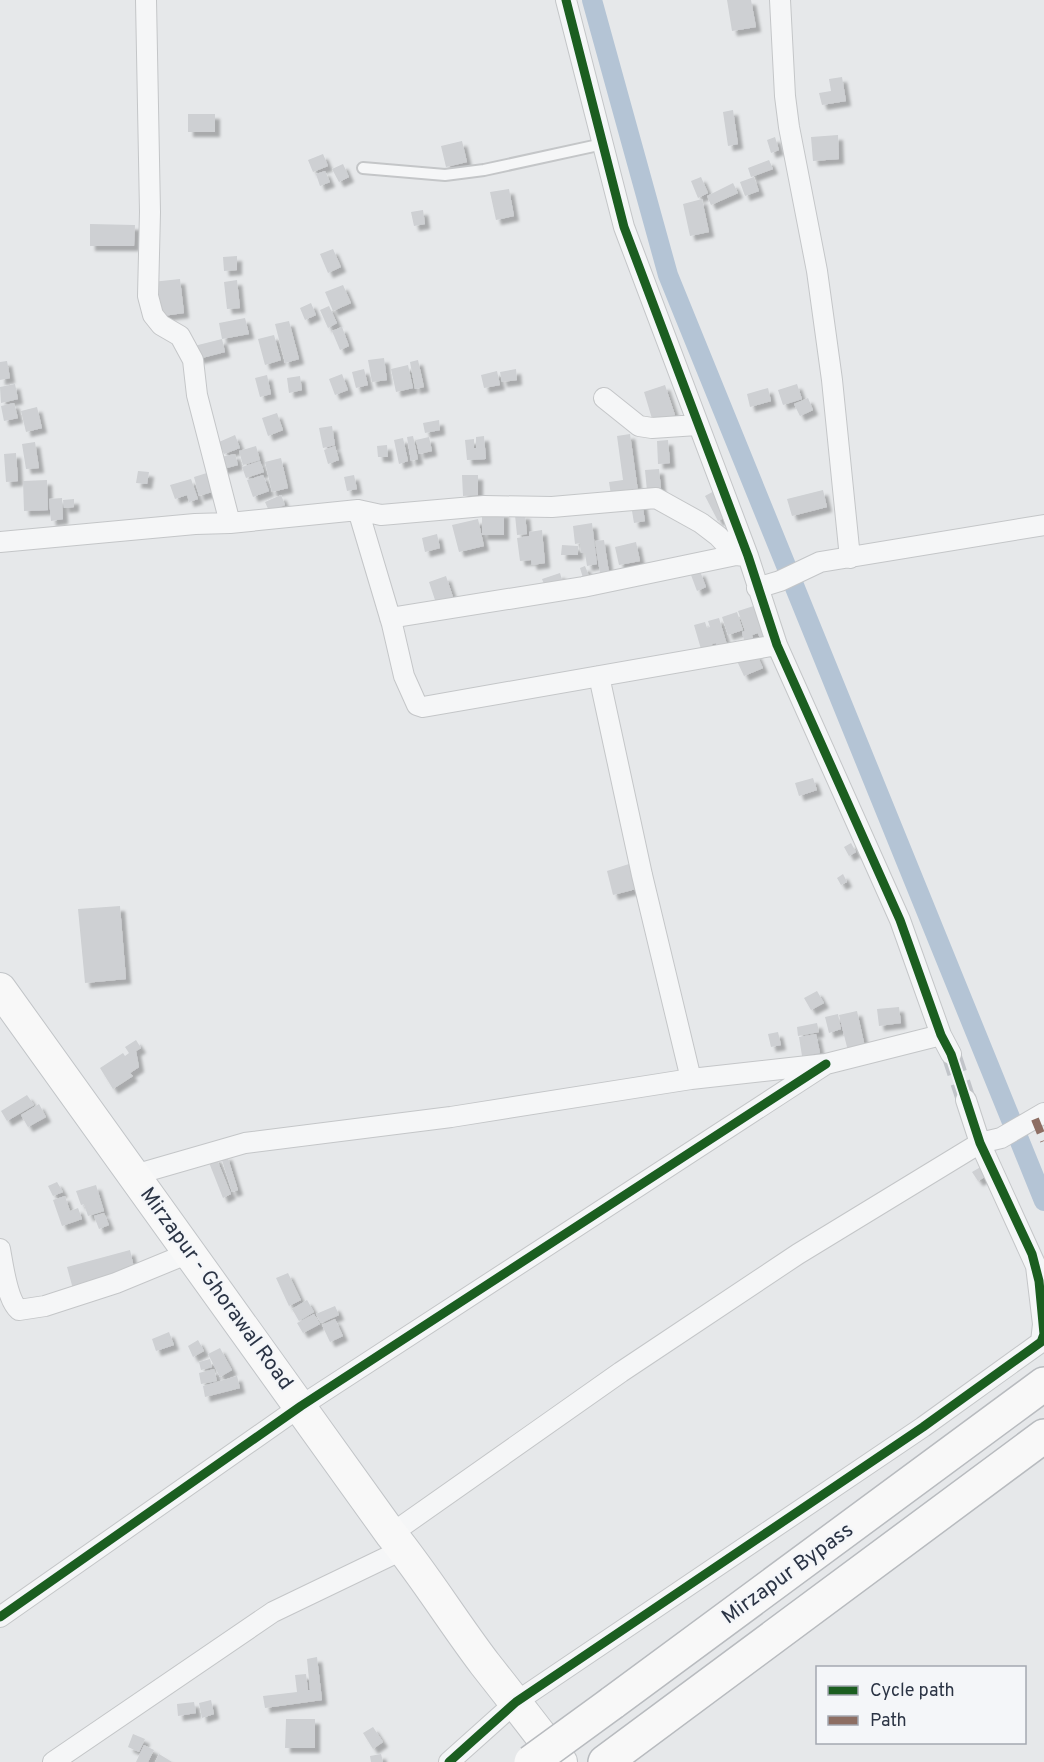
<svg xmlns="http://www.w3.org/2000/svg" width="1044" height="1762" font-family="Overpass,sans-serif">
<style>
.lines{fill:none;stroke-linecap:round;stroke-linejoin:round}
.canal{stroke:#b4c4d5;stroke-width:20}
.building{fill:#ced0d3;filter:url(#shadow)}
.street-tunnel{stroke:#c1c4c9;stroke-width:20;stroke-dasharray:20 10;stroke-linecap:butt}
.lane-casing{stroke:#c4c6c8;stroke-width:14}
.street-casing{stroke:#c4c6c8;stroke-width:22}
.primary-casing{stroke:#c2c5c8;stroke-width:34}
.highway-casing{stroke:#b8bbbf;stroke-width:36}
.lane{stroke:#f5f6f7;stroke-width:10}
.street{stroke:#f5f6f7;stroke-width:20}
.primary{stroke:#f8f8f8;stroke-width:32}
.highway{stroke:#f8f8f8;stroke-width:33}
.highway-bridge-casing{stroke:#b8bbbf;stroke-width:36;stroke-linecap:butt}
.highway-bridge{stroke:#f8f8f8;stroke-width:33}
.quiet{stroke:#8d6e63;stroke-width:8;stroke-dasharray:15 8;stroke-linecap:butt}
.cycleway-casing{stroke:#f4f6f9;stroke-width:13}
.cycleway{stroke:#1b5e20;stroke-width:9}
.labels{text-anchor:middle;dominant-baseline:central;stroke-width:4.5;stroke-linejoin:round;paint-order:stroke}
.street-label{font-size:21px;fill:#2b3445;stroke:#f4f6f9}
</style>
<defs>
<filter id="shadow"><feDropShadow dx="5" dy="5" stdDeviation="1.5" flood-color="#0004"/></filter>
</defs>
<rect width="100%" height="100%" fill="#e6e8ea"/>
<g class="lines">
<path class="canal" d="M 592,0 L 668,275 L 1044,1201"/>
</g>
<path class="building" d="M 727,0 L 751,0 L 756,27 L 732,31 Z
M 842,77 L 846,101 L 822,105 L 819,93 L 831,91 L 829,79 Z
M 733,110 L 738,144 L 728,146 L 723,112 Z
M 188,114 L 215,114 L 215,132 L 188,132 Z
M 838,135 L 839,159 L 813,161 L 811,137 Z
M 775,137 L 779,150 L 771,153 L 767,140 Z
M 462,141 L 467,162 L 446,167 L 441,146 Z
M 323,154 L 328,166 L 313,172 L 308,160 Z
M 769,160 L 773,169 L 751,177 L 748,168 Z
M 343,164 L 349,177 L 339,182 L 332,169 Z
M 325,171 L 330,182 L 320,186 L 316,174 Z
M 701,177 L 708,193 L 698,198 L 691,181 Z
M 754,177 L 759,191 L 745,196 L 740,182 Z
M 733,183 L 738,193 L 711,205 L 707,196 Z
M 509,189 L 514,216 L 496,220 L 490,192 Z
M 702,199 L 709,232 L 690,236 L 683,204 Z
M 423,210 L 425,224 L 414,226 L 411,212 Z
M 90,224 L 135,225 L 134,246 L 90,246 Z
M 333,249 L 341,267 L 328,273 L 320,254 Z
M 237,256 L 237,270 L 224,271 L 223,257 Z
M 180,279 L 184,313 L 156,317 L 152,282 Z
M 237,280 L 240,308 L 227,309 L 224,282 Z
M 343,285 L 351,303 L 333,311 L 325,292 Z
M 311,303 L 316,315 L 305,320 L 300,308 Z
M 329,306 L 337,323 L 328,328 L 320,310 Z
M 245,318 L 249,334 L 222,339 L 219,323 Z
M 289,321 L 299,359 L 285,363 L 275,324 Z
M 342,327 L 349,346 L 340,350 L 332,331 Z
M 274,335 L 281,360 L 265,365 L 258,339 Z
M 222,339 L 225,352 L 198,359 L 194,346 Z
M 384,358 L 387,380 L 372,382 L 368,360 Z
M 418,360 L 424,387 L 415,389 L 410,362 Z
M 7,361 L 10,378 L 0,380 L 0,362 Z
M 408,365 L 413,388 L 396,392 L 391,369 Z
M 364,369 L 368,385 L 356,388 L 352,372 Z
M 516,369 L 517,380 L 502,382 L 500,372 Z
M 497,371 L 500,385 L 484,388 L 481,375 Z
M 342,374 L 348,390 L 335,395 L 329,379 Z
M 267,375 L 271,394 L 260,397 L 255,378 Z
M 300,376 L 302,390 L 289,393 L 287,378 Z
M 15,384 L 18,399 L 1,403 L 0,387 Z
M 797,384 L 802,399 L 783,405 L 778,390 Z
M 665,385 L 675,415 L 653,422 L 644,392 Z
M 768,388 L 771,401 L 750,407 L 747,394 Z
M 808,398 L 813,410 L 800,416 L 794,404 Z
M 14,403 L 18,418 L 4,421 L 1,406 Z
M 37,407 L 42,428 L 26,432 L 21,411 Z
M 277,413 L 283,430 L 268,436 L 262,418 Z
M 439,420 L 440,430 L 425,433 L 423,423 Z
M 332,426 L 335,445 L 323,448 L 319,428 Z
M 630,434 L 638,491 L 611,495 L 609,482 L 623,480 L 617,436 Z
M 235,435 L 240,448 L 224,454 L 219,442 Z
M 413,436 L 418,459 L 411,461 L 407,437 Z
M 484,436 L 486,459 L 467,460 L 465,440 L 474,439 L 474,448 L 476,448 L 476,437 Z
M 429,437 L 432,451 L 419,454 L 416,440 Z
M 403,438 L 408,461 L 399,464 L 394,440 Z
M 668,440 L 670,463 L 658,464 L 657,441 Z
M 35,442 L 39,468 L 26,469 L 22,444 Z
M 387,445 L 388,457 L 378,457 L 377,446 Z
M 256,446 L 260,460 L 243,465 L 239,451 Z
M 335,446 L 339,460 L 328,464 L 324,450 Z
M 16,453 L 18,481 L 6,482 L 4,454 Z
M 235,454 L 238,465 L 219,470 L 216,458 Z
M 281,458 L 288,488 L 272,492 L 265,462 Z
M 260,461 L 264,472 L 246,478 L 242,467 Z
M 659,469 L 661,489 L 647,491 L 645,470 Z
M 138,471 L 149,472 L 147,484 L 136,483 Z
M 210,472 L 215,491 L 199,496 L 194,477 Z
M 263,475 L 269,491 L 253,497 L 247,480 Z
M 354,475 L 357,489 L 347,491 L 344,477 Z
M 462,475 L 478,475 L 478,495 L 463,496 Z
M 191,479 L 198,499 L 189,502 L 187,495 L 175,499 L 170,485 Z
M 47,480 L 48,510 L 24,511 L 23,481 Z
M 716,490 L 729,515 L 718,521 L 705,496 Z
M 823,490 L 827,507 L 792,516 L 787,499 Z
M 281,495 L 285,505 L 269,511 L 265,502 Z
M 62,498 L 63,519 L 51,521 L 49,499 Z
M 74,499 L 74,507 L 64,508 L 63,500 Z
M 642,502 L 645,521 L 634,523 L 631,505 Z
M 504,512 L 504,535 L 482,535 L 482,513 Z
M 525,514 L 527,534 L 517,535 L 515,515 Z
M 478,519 L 484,546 L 459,552 L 452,525 Z
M 592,523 L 597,564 L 587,566 L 585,553 L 581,553 L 580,543 L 575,544 L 573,526 Z
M 542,530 L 545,563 L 532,565 L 531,560 L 520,561 L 517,538 L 529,536 L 529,532 Z
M 437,534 L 440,548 L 425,552 L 422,538 Z
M 604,540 L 610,579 L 601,580 L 595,541 Z
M 636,542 L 640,561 L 619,565 L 615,547 Z
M 562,545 L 578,546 L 578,555 L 561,555 Z
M 585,566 L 589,576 L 583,578 L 580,568 Z
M 700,571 L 706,587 L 697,591 L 691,575 Z
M 560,573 L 563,583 L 546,589 L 542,579 Z
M 446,576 L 454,600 L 437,606 L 429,582 Z
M 760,604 L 771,636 L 760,639 L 758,633 L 752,635 L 754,641 L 745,644 L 742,632 L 745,631 L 738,611 Z
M 737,612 L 743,630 L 728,635 L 722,617 Z
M 719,618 L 728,648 L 718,651 L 716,643 L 712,644 L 714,653 L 703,656 L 694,625 L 705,622 L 707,628 L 710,627 L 708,621 Z
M 756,653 L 763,668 L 744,676 L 737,661 Z
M 813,778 L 817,790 L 799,796 L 795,783 Z
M 851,843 L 856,852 L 849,856 L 844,847 Z
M 629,864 L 636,889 L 613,895 L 607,871 Z
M 843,874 L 847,882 L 841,885 L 837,878 Z
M 120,906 L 126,979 L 85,983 L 78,909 Z
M 817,991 L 824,1003 L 811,1010 L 804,998 Z
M 899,1007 L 901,1023 L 879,1026 L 877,1009 Z
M 857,1011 L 865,1047 L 848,1051 L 839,1015 Z
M 838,1014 L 841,1029 L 829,1033 L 825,1017 Z
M 817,1023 L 819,1032 L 798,1036 L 797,1027 Z
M 778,1032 L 781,1045 L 771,1047 L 768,1034 Z
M 816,1034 L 820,1053 L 802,1056 L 799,1037 Z
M 136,1040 L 141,1048 L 136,1051 L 139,1067 L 130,1073 L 133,1076 L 113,1089 L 100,1068 L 123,1053 L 125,1056 L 129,1053 L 125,1047 Z
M 27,1095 L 34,1105 L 7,1121 L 1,1111 Z
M 39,1104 L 46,1117 L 28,1127 L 21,1115 Z
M 227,1155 L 238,1190 L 232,1192 L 221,1157 Z
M 216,1157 L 231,1194 L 223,1198 L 208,1160 Z
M 984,1165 L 990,1174 L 978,1181 L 972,1172 Z
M 57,1182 L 63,1192 L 53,1196 L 48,1186 Z
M 96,1185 L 104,1211 L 88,1216 L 84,1204 L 81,1205 L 76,1191 Z
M 65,1196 L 70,1211 L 78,1208 L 82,1219 L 62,1226 L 53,1200 Z
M 104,1213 L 109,1225 L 99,1229 L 94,1216 Z
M 130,1250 L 135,1272 L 73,1289 L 67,1267 Z
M 288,1273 L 301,1300 L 289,1306 L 276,1278 Z
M 307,1300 L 314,1312 L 299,1321 L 292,1309 Z
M 335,1306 L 339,1315 L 321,1323 L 316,1314 Z
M 314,1314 L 320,1324 L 303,1333 L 297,1323 Z
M 335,1319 L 343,1336 L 330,1342 L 322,1325 Z
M 169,1332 L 174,1345 L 156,1351 L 152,1339 Z
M 198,1340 L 204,1351 L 193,1357 L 188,1346 Z
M 220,1348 L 232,1370 L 220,1377 L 208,1354 Z
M 210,1359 L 212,1367 L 201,1370 L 199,1362 Z
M 214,1369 L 217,1381 L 201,1384 L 199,1373 Z
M 237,1376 L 240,1388 L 205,1397 L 203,1386 Z
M 317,1657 L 322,1700 L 265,1708 L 263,1696 L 297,1692 L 295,1675 L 306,1674 L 308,1690 L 310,1690 L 307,1659 Z
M 211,1700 L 214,1714 L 202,1718 L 199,1703 Z
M 194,1702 L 196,1713 L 178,1716 L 177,1704 Z
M 286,1719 L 315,1719 L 315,1748 L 285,1748 Z
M 373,1727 L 383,1742 L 373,1749 L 363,1733 Z
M 133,1734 L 145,1739 L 139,1752 L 128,1747 Z
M 144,1745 L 154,1750 L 148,1762 L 136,1762 Z
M 159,1754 L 172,1762 L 155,1762 Z
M 381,1754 L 383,1762 L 371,1762 L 370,1756 Z"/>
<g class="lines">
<path class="street-tunnel" d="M 951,1054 L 966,1100"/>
<g class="lane-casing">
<path id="lane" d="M 363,168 L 445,175 L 484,170 L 603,144"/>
</g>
<g class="street-casing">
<path id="street" d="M 146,0 L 150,212 L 148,296 L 153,315 L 161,325 L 180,336 L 193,360 L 197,395 L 230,523
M 566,0 L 624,227 L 748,556 L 777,645 L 900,920 L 941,1035 L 951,1054
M 780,0 L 785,96 L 789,127 L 817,271 L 832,380 L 850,558
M 604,398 L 639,426 L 652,428 L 697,425
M 358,510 L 392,624 L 404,676 L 417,705 L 423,707 L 777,645
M 0,542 L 195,524 L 230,523 L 358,510 L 381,515 L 484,506 L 552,507 L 656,498 L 701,523 L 718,536 L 736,555
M 757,588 L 780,581 L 820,562 L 1044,525
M 390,618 L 583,587 L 736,555 L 745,556
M 599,676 L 642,875 L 691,1079
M 134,1175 L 245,1143 L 451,1117 L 691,1079 L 826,1064 L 941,1035
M 0,1249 C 3,1265 7,1300 19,1310 L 45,1306 L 116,1283 L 189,1253
M 391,1534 L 621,1372 L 798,1254 L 980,1143 L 1001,1138 L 1044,1113
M 0,1617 L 301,1406 L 826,1064
M 53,1762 L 273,1612 L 404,1549
M 449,1762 L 516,1702 L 923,1427 L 1041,1342 L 1043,1324 L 1036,1266 L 980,1143 L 966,1100"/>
</g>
<g class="primary-casing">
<path id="primary" d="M 0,989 L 391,1534 C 425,1576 453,1622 485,1664 C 511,1697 536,1729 561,1762"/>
</g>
<g class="highway-casing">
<path id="highway" d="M 612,1703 L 1044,1384
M 605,1762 L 1044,1436"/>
</g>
<use href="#lane" class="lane"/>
<use href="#street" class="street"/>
<use href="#primary" class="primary"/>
<use href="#highway" class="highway"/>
<g class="highway-bridge-casing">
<path id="highway-bridge" d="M 531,1762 L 612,1703"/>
</g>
<use href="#highway-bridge" class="highway-bridge"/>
<path class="quiet" d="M 1035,1119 L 1044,1141"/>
<g class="cycleway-casing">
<path id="cycleway" d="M 0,1617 L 301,1406 L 826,1064
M 449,1762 L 516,1702 L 923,1427 L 1041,1342 L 1044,1334 L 1039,1281 L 1032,1254 L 980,1143 L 951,1054 L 941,1035 L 900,920 L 777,645 L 748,556 L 624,227 L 566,0"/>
</g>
<use href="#cycleway" class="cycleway"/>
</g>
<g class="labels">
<g class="street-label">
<text transform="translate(216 1289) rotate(54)">Mirzapur - Ghorawal Road</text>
<text transform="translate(788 1574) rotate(-36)">Mirzapur Bypass</text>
</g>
</g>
<rect x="816" y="1666" width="210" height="78" fill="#f4f6f9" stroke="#a4a8b1" stroke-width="1.5"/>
<rect x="828" y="1686" width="30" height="9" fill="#1b5e20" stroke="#a4a8b1" stroke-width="1.5"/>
<text x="870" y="1696" font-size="18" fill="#2b3445">Cycle path</text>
<rect x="828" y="1716" width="30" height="9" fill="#8d6e63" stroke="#a4a8b1" stroke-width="1.5"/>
<text x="870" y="1726" font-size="18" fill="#2b3445">Path</text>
</svg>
